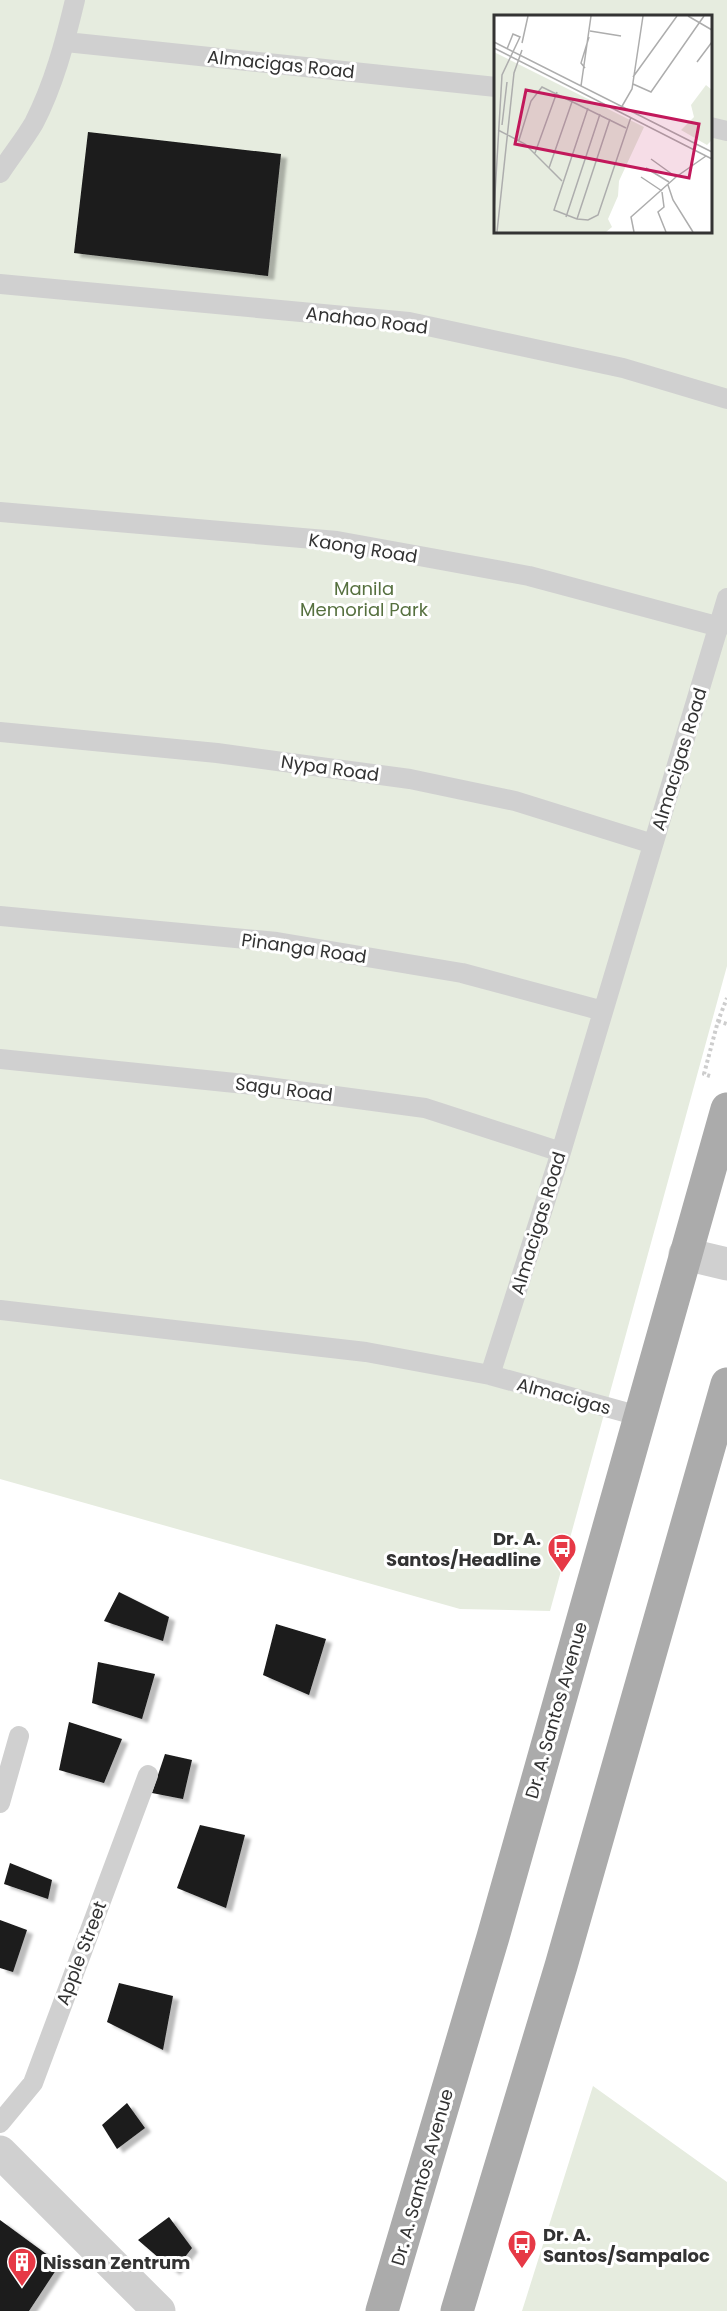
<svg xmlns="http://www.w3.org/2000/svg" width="727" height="2311" font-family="Poppins,sans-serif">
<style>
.green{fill:#e6ecdf;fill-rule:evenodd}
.building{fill:#1a1a1a;filter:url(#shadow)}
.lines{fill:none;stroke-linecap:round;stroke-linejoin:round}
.path{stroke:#cdcdcd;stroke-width:4;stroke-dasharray:3 3;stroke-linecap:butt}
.service{stroke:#d0d0d0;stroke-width:20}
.minor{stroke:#d0d0d0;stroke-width:33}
.primary{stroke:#ababab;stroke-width:33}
.labels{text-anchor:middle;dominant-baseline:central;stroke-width:6;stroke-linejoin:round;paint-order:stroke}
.street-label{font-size:18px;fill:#333;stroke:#fff}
.park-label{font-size:18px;fill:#56703f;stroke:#fff}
.poi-label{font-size:18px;font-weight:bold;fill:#333;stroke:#fff;text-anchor:start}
.inset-road{fill:none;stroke:#adadad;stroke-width:1.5}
.view{fill:#c2185b;fill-opacity:0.15;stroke:#c2185b;stroke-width:3}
.inset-edge{fill:none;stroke:#333;stroke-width:3}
</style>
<defs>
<filter id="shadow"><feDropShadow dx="6" dy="4" stdDeviation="1.5" flood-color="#0004"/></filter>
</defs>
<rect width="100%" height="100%" fill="#fff"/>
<path class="green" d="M 0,0 L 727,0 L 727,966 L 550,1611 L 460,1609 L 0,1479 ZM 496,16 L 710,16 L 710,231 L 496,231 Z
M 593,2086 L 727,2182 L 727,2311 L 522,2311 Z"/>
<path class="building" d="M 88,132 L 281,154 L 268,276 L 74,253 Z
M 119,1592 L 169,1617 L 163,1641 L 104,1621 Z
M 276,1624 L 326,1639 L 309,1695 L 263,1675 Z
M 98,1662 L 155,1674 L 142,1719 L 92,1703 Z
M 69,1722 L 122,1739 L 104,1783 L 59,1770 Z
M 165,1754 L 192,1760 L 183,1799 L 152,1793 Z
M 200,1825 L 245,1835 L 226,1908 L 177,1888 Z
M 10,1863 L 52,1880 L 48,1899 L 4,1884 Z
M 0,1920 L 27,1930 L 13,1972 L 0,1968 Z
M 119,1983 L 173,1996 L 163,2050 L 107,2022 Z
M 127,2103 L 145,2128 L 117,2149 L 102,2125 Z
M 169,2217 L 192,2248 L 174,2271 L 138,2240 Z
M 0,2220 L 60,2264 L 29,2311 L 0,2311 Z"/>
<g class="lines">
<path class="path" d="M 718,1021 L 727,1024
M 710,1076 L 704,1074 L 718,1021 L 727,998"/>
<path class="service" d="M 66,42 L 496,87
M 710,127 L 727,131
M 0,173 C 11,156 24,140 34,123 C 54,84 65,42 75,0
M 0,284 L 409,322 L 623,368 L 727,399
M 0,512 L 337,541 L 529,576 L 720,627
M 0,732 L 217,753 L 410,779 L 515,801 L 653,844
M 0,916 L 277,942 L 462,973 L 603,1011
M 0,1059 L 245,1084 L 425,1108 L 561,1152
M 0,1310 L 366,1352 L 490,1375 L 639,1416
M 490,1375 L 561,1152 L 727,598
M 0,1803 L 19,1736
M 0,2123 L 33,2083 L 148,1775"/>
<path class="minor" d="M 685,1254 L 727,1264
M 0,2152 L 159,2311"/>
<path class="primary" d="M 382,2311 L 493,1937 L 727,1109
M 457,2311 L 561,1966 L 727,1384"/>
</g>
<defs>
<g id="bus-pin" transform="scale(1.5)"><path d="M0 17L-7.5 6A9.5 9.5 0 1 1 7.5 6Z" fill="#e63946" stroke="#fff"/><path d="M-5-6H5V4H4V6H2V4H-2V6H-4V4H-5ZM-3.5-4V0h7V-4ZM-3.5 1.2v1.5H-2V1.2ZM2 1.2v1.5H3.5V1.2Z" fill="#fff"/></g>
<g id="building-pin" transform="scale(1.5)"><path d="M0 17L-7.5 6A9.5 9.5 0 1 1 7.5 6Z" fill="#e63946" stroke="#fff"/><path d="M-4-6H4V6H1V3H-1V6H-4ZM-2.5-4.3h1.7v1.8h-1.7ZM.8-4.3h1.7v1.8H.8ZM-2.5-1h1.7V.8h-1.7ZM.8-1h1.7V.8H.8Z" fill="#fff"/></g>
</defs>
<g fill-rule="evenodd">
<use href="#bus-pin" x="562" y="1548"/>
<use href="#bus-pin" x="522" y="2244"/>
<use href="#building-pin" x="22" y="2262"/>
</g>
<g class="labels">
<g class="street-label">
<text transform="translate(281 64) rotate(6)">Almacigas Road</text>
<text transform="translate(367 320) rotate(7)">Anahao Road</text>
<text transform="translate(363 548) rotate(9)">Kaong Road</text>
<text transform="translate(679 759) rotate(-73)">Almacigas Road</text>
<text transform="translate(330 768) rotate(8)">Nypa Road</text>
<text transform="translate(304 948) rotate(8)">Pinanga Road</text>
<text transform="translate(284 1089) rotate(7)">Sagu Road</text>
<text transform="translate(538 1223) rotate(-73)">Almacigas Road</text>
<text transform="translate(564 1396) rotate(15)">Almacigas</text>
<text transform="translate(556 1710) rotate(-74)">Dr. A. Santos Avenue</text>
<text transform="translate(81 1953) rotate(-69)">Apple Street</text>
<text transform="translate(422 2177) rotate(-74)">Dr. A. Santos Avenue</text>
</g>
<g class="park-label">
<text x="364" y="588">Manila<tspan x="364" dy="21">Memorial Park</tspan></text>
</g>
<g class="poi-label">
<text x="541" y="1538" text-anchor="end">Dr. A.<tspan x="541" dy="21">Santos/Headline</tspan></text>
<text x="543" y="2234">Dr. A.<tspan x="543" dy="21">Santos/Sampaloc</tspan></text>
<text x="43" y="2262">Nissan Zentrum</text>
</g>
</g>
<g transform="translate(494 15)">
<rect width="218" height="218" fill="#fff"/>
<path d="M 0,37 L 150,112 L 125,166 L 124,181 L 114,204 L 118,212 L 112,217 L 0,217 ZM 212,70 L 218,75 L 217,126 L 213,130 L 187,115 L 200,102 L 197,90 Z" fill="#e6ecdf"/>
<path class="inset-road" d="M 194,1 L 218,15M 96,16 L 127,21M 0,27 L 218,137M 28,28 L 34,1M 0,33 L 218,144M 203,47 L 218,27M 91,53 L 87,48 L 95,22M 139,62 L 183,1M 139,69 L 157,77 L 210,1M 87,71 L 97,1M 94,93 L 60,195 L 83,204 L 94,205 L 104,200 L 137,102M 127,93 L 138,74 L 149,1M 8,110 L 13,67M 4,115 L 31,129 L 68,166M 25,125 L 37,86 L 48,72 L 132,113M 41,138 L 63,77M 157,144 L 182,162M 55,153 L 79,84M 152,153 L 175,167M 147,162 L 168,176M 174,170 L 179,185 L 199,217M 168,177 L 170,192 L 164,197 L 172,217M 0,196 L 8,60 L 26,22 L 19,19 L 13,34M 72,202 L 106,99M 83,204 L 116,104M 3,217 L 20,58 L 28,35M 140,217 L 137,202 L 182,162 L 212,141"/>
<path class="view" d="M 32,75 L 205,109 L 195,163 L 21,129 Z"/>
<rect width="218" height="218" class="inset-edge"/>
</g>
</svg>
